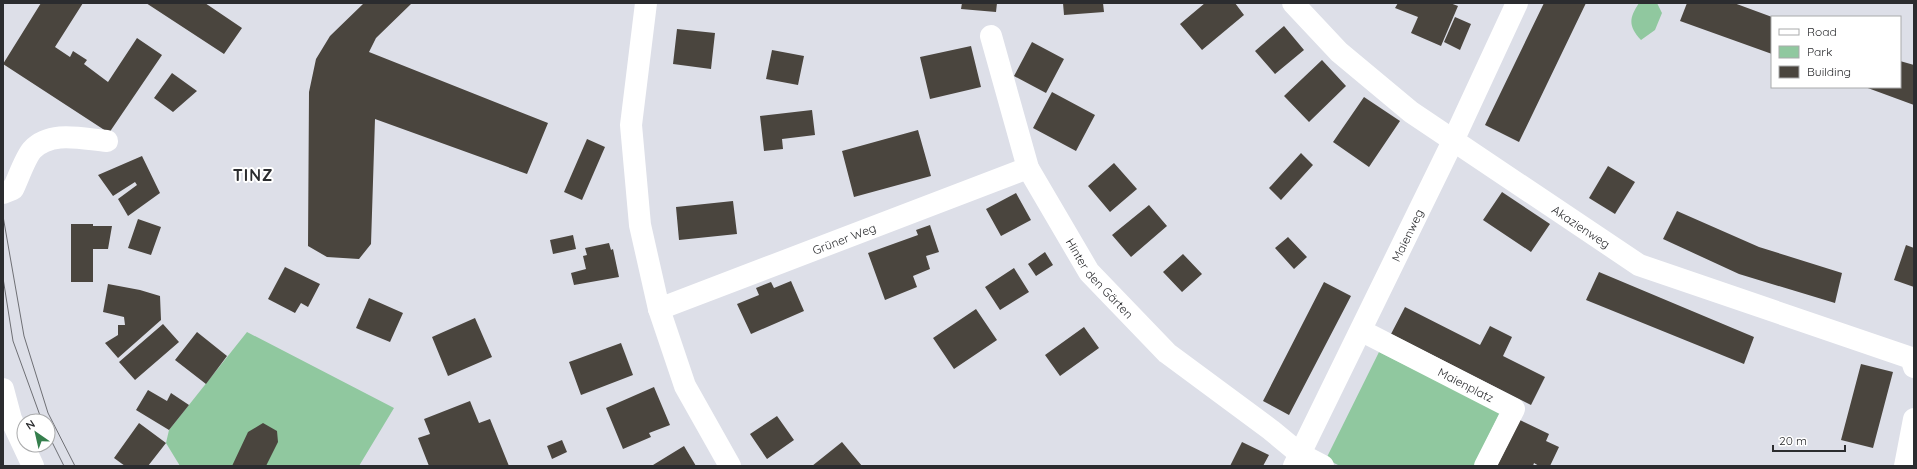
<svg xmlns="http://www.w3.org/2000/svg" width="1917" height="469" font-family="Quicksand,sans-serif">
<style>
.green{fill:#90c89f}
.building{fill:#4a453e}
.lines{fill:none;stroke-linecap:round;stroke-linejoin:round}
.minor{stroke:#fff;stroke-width:22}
.tertiary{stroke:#fff;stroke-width:22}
.tram{stroke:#6e6f74;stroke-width:1}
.labels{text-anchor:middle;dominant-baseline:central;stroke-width:4;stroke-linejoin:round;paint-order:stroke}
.street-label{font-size:12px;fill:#2b2c2f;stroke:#fff}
.district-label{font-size:16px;font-weight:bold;letter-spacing:1px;fill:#2b2c2f;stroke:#fff}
</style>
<rect width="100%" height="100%" fill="#dddfe8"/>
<path class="green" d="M 1639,3 L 1657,3 L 1662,13 L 1655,30 L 1641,40 C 1628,26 1629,18 1639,3 Z
M 247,332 L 394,408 L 359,466 L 180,466 L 166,443 L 169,430 Z
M 1379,352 L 1500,412 L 1474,466 L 1340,466 L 1326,459 Z"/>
<path class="building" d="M 41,3 L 83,3 L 55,47 L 70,57 L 73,51 L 87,60 L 84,64 L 108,82 L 137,38 L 162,55 L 109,133 L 3,64 Z
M 146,3 L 205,3 L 242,28 L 224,54 Z
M 364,3 L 412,3 L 376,38 L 369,52 L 548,123 L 527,174 L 375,119 L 371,244 L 359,259 L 327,257 L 308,246 L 309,92 L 316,59 L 330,36 Z
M 962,3 L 997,3 L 996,12 L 961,9 Z
M 1063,3 L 1103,3 L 1104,12 L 1064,15 Z
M 1205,3 L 1235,3 L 1244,15 L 1202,50 L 1180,24 Z
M 1398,3 L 1450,3 L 1458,6 L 1441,46 L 1411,33 L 1418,17 L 1395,8 Z
M 1544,3 L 1586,3 L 1519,142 L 1485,125 Z
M 1687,3 L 1734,3 L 1772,17 L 1772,54 L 1680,21 Z
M 1455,17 L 1471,24 L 1460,50 L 1444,42 Z
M 1284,26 L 1304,50 L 1275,74 L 1255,51 Z
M 677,29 L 715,33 L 711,69 L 673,64 Z
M 1032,42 L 1064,59 L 1046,93 L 1014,76 Z
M 971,46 L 981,87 L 930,99 L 920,57 Z
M 772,50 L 804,56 L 798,85 L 766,79 Z
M 1322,60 L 1346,86 L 1309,122 L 1284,96 Z
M 1900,61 L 1914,65 L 1914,105 L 1865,87 L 1900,87 Z
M 172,73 L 197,91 L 173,112 L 154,98 Z
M 1052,92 L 1095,115 L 1076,151 L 1033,128 Z
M 1364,97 L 1400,121 L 1369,167 L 1333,142 Z
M 812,110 L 815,135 L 782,139 L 783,149 L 764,151 L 760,116 Z
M 918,130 L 931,176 L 854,197 L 842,151 Z
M 587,139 L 605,147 L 582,200 L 564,192 Z
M 1301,153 L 1313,165 L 1281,200 L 1269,188 Z
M 142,156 L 160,193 L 128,216 L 118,199 L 137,185 L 135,182 L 113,196 L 98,175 Z
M 1114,163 L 1137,189 L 1110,212 L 1088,186 Z
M 1608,166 L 1635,182 L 1615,214 L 1589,198 Z
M 1502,192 L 1550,224 L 1531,252 L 1483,220 Z
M 1016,193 L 1031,220 L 1001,236 L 986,209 Z
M 733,201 L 737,234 L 679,240 L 676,207 Z
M 1149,205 L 1167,226 L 1131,257 L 1112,235 Z
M 1677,211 L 1759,247 L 1842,273 L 1835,303 L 1739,274 L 1663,239 Z
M 138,219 L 161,227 L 151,255 L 128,248 Z
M 71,224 L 93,224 L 93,226 L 112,226 L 108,249 L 93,249 L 93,282 L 71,282 Z
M 930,225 L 939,252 L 926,256 L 930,269 L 913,276 L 917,287 L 885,300 L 868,253 L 918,235 L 916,230 Z
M 573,235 L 576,249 L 553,254 L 550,240 Z
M 1288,237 L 1307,257 L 1294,269 L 1275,248 Z
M 609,243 L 611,250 L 613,249 L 619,277 L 574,285 L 571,273 L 586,269 L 583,256 L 587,255 L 585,248 Z
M 1906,245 L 1914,248 L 1914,287 L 1894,280 Z
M 1045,252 L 1053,265 L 1036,276 L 1028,264 Z
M 1183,254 L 1202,274 L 1182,292 L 1163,272 Z
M 285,267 L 320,284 L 308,307 L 301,303 L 295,313 L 268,299 Z
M 1014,268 L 1029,292 L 1000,310 L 985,287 Z
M 1599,272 L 1754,337 L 1744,364 L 1586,300 Z
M 791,281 L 804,311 L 751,334 L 737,304 L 759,295 L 756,288 L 771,282 L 774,288 Z
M 1324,282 L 1351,296 L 1289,415 L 1263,401 Z
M 108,284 L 140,290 L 160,296 L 161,320 L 118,358 L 105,343 L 118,335 L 118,325 L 125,325 L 124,317 L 103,312 Z
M 369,298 L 403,313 L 390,342 L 356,328 Z
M 1405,307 L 1480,345 L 1490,326 L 1512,337 L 1503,356 L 1545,377 L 1531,405 L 1391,334 Z
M 976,309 L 997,340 L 954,369 L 933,338 Z
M 475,318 L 492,357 L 448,376 L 432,337 Z
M 163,324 L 179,342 L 135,380 L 119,362 Z
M 1084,327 L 1099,348 L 1060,376 L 1045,355 Z
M 197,332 L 227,356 L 206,384 L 175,360 Z
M 621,343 L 633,375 L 581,395 L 569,362 Z
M 1861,364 L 1893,372 L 1873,448 L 1841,440 Z
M 654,387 L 670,425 L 649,433 L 651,437 L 623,449 L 606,408 Z
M 148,390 L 167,401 L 171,393 L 189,405 L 169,430 L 136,410 Z
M 470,401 L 479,423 L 490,419 L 509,466 L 429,466 L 418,438 L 430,434 L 424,419 Z
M 777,416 L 794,440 L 767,459 L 750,434 Z
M 1520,420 L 1549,434 L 1546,441 L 1559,447 L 1550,466 L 1539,466 L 1534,463 L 1533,466 L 1497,466 Z
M 139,423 L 166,443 L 148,466 L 125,466 L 114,458 Z
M 263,423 L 277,431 L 278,442 L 266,466 L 232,466 L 248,432 Z
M 562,440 L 567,452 L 552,459 L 547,446 Z
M 842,442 L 862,466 L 812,466 Z
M 1242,442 L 1269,455 L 1263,466 L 1230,466 Z
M 684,446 L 696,466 L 654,466 L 653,465 Z"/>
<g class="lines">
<g class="minor">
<path d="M 646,3 L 631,125 L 640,225 L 659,309 L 685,386 L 730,466"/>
<path id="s1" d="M 1293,3 L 1339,52 L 1411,112 L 1639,265 L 1911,358 L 1914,367"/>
<path id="s2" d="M 991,36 L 1028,168 L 1089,272 L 1167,353 L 1271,430 L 1300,454 L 1323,466"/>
<path d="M 3,193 L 13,189 C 18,179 25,158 32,150 C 51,130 82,139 107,141"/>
<path id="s3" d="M 659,309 L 1028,168"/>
<path id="s4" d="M 1362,331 L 1514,409 L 1485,466"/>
<path id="s5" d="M 1294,466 L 1453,141 L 1517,3"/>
<path d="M 1905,466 L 1914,419"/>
</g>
<path class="tertiary" d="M 3,389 L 11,419 L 33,466"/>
<path class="tram" d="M 3,216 L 24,336 L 48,413 L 75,466
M 3,278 L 13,341 L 42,421
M 48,434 L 64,466"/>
</g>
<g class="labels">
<g class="street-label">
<text stroke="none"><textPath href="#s1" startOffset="366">Akazienweg</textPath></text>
<text stroke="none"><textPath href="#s5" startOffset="257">Maienweg</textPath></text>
<text stroke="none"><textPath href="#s3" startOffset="198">Grüner Weg</textPath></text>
<text stroke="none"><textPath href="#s2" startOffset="269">Hinter den Gärten</textPath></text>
<text stroke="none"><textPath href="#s4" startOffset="117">Maienplatz</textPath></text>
</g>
<g class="district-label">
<text x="253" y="175">TINZ</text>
</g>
</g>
<rect width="1917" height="469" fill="none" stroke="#2b2c2f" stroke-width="8"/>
<rect x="1771" y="16" width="130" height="72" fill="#ffffff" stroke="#aaabac"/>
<rect x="1779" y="29" width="20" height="6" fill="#ffffff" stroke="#aaabac"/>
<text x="1807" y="36" font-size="12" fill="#2b2c2f">Road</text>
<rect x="1779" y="46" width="20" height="12" fill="#90c89f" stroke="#aaabac"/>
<text x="1807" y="56" font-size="12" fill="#2b2c2f">Park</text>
<rect x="1779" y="66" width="20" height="12" fill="#4a453e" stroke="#aaabac"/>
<text x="1807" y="76" font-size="12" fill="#2b2c2f">Building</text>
<g transform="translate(36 433) rotate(326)"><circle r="19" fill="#ffffff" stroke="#aaabac"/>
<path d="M0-3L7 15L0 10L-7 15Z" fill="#357f4d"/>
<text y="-6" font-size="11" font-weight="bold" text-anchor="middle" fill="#2b2c2f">N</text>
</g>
<path d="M1773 445v6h72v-6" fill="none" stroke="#2b2c2f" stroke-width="2"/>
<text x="1779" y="445" font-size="12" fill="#2b2c2f" stroke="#ffffff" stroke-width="3" paint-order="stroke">20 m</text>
</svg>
